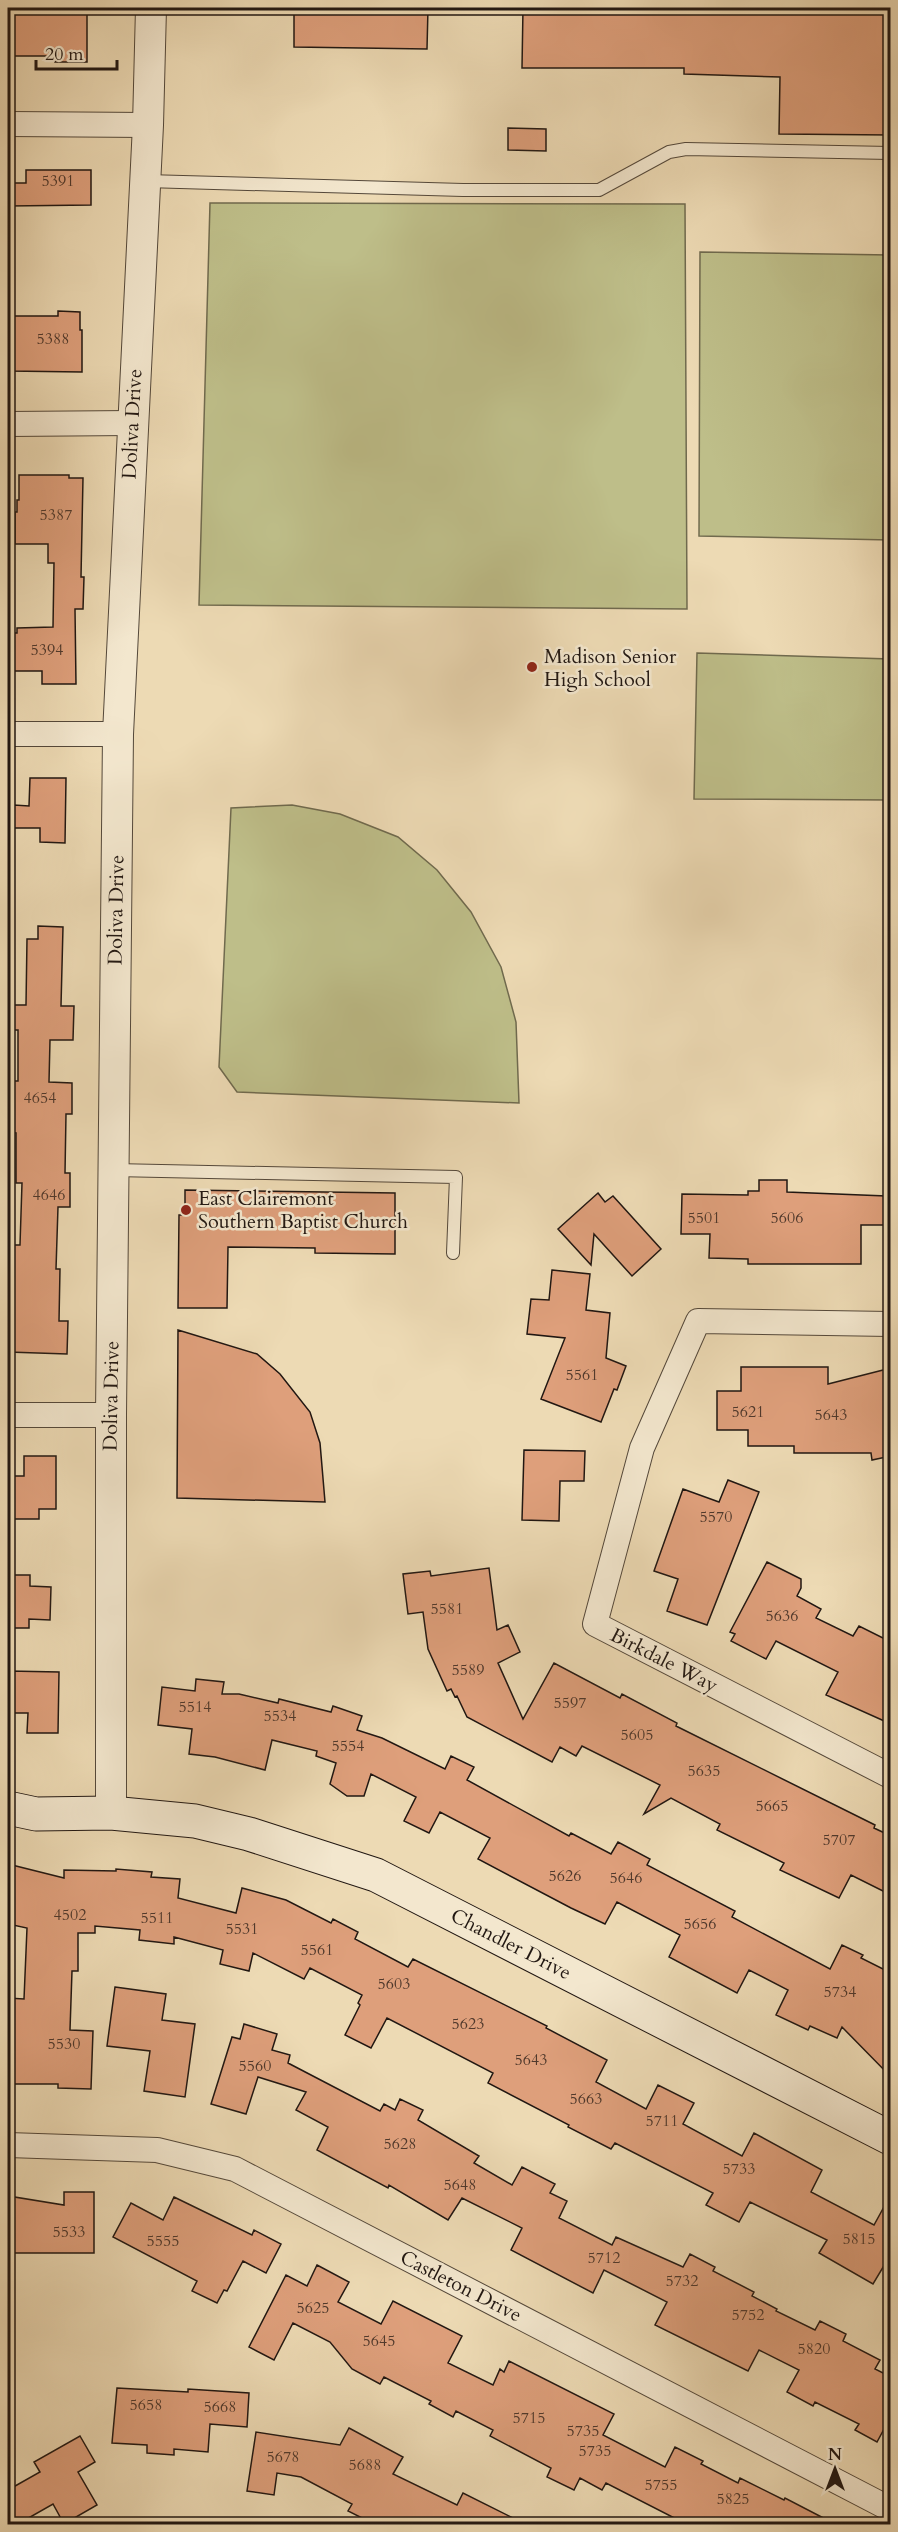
<svg xmlns="http://www.w3.org/2000/svg" width="898" height="2532" font-family="Cardo,serif">
<style>
.green{fill:#bebe89;stroke:#706a4e;stroke-width:1.5}
.building{fill:#de9f7b;stroke:#211712;stroke-width:1.5}
.lines{fill:none;stroke-linecap:round;stroke-linejoin:round}
.service-casing{stroke:#54483a;stroke-width:14}
.minor-casing{stroke:#54483a;stroke-width:26}
.tertiary-casing{stroke:#54483a;stroke-width:32}
.secondary-casing{stroke:#211712;stroke-width:35}
.service{stroke:#f3e7ce;stroke-width:12}
.minor{stroke:#f3e7ce;stroke-width:24}
.tertiary{stroke:#f3e7ce;stroke-width:30}
.secondary{stroke:#f3e7ce;stroke-width:33}
.poi-dot{fill:#8f2418;stroke:#f3e7ce;stroke-width:2}
.labels{text-anchor:middle;dominant-baseline:central;stroke-width:5;stroke-linejoin:round;paint-order:stroke}
.number-label{font-size:16px;fill:#50392c}
.street-label{font-size:20px;fill:#211712;stroke:#f3e7ce}
.poi-label{font-size:20px;fill:#211712;stroke:#f3e7ce;text-anchor:start}
</style>
<rect width="100%" height="100%" fill="#eddab4"/>
<filter id="stains"><feTurbulence type="fractalNoise" baseFrequency=".00333" numOctaves="4"/><feColorMatrix values="0 0 0 0 .2 0 0 0 0 .09 0 0 0 0 .02 0 0 0 .5 -.17"/></filter>
<radialGradient id="worn" r=".72"><stop offset=".6" stop-color="#630" stop-opacity="0"/><stop offset="1" stop-color="#630" stop-opacity=".3"/></radialGradient>
<path class="green" d="M 210,203 L 685,204 L 687,609 L 199,605 Z
M 700,252 L 890,255 L 890,540 L 699,536 Z
M 697,653 L 890,659 L 890,800 L 694,799 Z
M 292,805 L 340,814 L 398,837 L 437,870 L 471,912 L 501,967 L 516,1022 L 519,1103 L 237,1092 L 219,1067 L 231,808 Z"/>
<path class="building" d="M 8,8 L 87,8 L 87,62 L 55,62 L 55,56 L 8,56 Z
M 294,8 L 428,8 L 427,49 L 294,47 Z
M 523,8 L 891,8 L 891,135 L 779,134 L 780,77 L 684,74 L 684,68 L 522,68 Z
M 508,128 L 546,129 L 546,151 L 508,150 Z
M 26,170 L 91,170 L 91,205 L 8,206 L 8,183 L 26,183 Z
M 58,311 L 80,312 L 80,330 L 82,330 L 82,372 L 8,371 L 8,316 L 58,316 Z
M 19,475 L 69,475 L 69,478 L 83,478 L 81,577 L 84,577 L 83,609 L 75,609 L 76,684 L 42,684 L 42,671 L 8,671 L 8,633 L 17,633 L 17,628 L 53,627 L 54,563 L 48,563 L 48,544 L 15,544 L 15,512 L 17,512 L 17,500 L 19,500 Z
M 30,778 L 66,778 L 65,843 L 40,842 L 40,828 L 14,828 L 14,805 L 29,806 Z
M 38,926 L 63,927 L 61,1006 L 74,1006 L 73,1040 L 50,1040 L 49,1082 L 72,1083 L 72,1114 L 66,1114 L 65,1173 L 70,1173 L 70,1207 L 58,1207 L 56,1269 L 60,1269 L 59,1321 L 68,1321 L 67,1354 L 8,1352 L 9,1245 L 20,1245 L 22,1183 L 16,1183 L 16,1133 L 8,1132 L 8,1081 L 18,1081 L 18,1030 L 14,1030 L 14,1005 L 26,1005 L 27,939 L 38,939 Z
M 759,1180 L 787,1180 L 787,1192 L 886,1196 L 886,1225 L 861,1225 L 861,1264 L 748,1264 L 748,1259 L 709,1258 L 710,1234 L 681,1234 L 682,1194 L 748,1195 L 748,1191 L 759,1191 Z
M 185,1190 L 395,1193 L 395,1254 L 315,1253 L 315,1248 L 228,1247 L 227,1308 L 178,1308 L 179,1215 L 185,1215 Z
M 598,1193 L 605,1202 L 613,1196 L 661,1249 L 632,1276 L 594,1234 L 591,1265 L 558,1229 Z
M 552,1270 L 590,1274 L 586,1310 L 610,1313 L 606,1358 L 626,1366 L 617,1390 L 614,1389 L 601,1422 L 541,1399 L 565,1338 L 527,1334 L 531,1299 L 549,1300 Z
M 178,1330 L 257,1354 L 280,1374 L 310,1412 L 320,1443 L 325,1502 L 177,1498 Z
M 741,1367 L 828,1367 L 828,1384 L 891,1368 L 891,1456 L 872,1460 L 871,1453 L 794,1453 L 794,1446 L 748,1446 L 748,1430 L 717,1430 L 717,1391 L 741,1391 Z
M 524,1450 L 585,1451 L 584,1481 L 560,1481 L 559,1521 L 522,1520 Z
M 24,1456 L 56,1456 L 56,1509 L 39,1509 L 39,1519 L 8,1519 L 8,1476 L 24,1476 Z
M 728,1480 L 759,1492 L 707,1625 L 667,1611 L 678,1579 L 654,1571 L 683,1489 L 719,1502 Z
M 767,1562 L 801,1579 L 801,1588 L 797,1596 L 821,1609 L 816,1618 L 853,1636 L 859,1626 L 891,1642 L 891,1724 L 826,1695 L 838,1672 L 776,1641 L 766,1659 L 731,1641 L 735,1634 L 730,1632 Z
M 489,1568 L 497,1630 L 508,1625 L 520,1652 L 498,1663 L 523,1719 L 554,1663 L 620,1698 L 622,1694 L 677,1723 L 676,1726 L 875,1825 L 874,1828 L 891,1836 L 891,1895 L 851,1875 L 839,1898 L 780,1870 L 784,1863 L 717,1830 L 720,1824 L 671,1798 L 644,1814 L 660,1785 L 582,1746 L 576,1756 L 560,1747 L 552,1762 L 467,1717 L 457,1696 L 455,1697 L 451,1689 L 447,1691 L 428,1649 L 423,1612 L 408,1614 L 403,1574 L 430,1571 L 431,1576 Z
M 8,1575 L 30,1575 L 30,1586 L 51,1587 L 50,1620 L 29,1619 L 29,1628 L 8,1628 Z
M 8,1671 L 59,1672 L 58,1733 L 27,1733 L 28,1713 L 8,1713 Z
M 196,1679 L 224,1682 L 222,1694 L 239,1694 L 278,1703 L 279,1699 L 331,1712 L 333,1706 L 362,1716 L 357,1730 L 382,1738 L 445,1769 L 451,1756 L 474,1767 L 467,1780 L 569,1836 L 571,1833 L 611,1854 L 618,1842 L 650,1859 L 647,1865 L 735,1911 L 732,1917 L 830,1969 L 842,1945 L 863,1955 L 861,1958 L 891,1973 L 891,2077 L 842,2027 L 837,2038 L 810,2026 L 808,2030 L 776,2015 L 788,1990 L 749,1970 L 737,1993 L 669,1957 L 680,1935 L 617,1902 L 605,1924 L 571,1908 L 478,1859 L 490,1838 L 440,1812 L 429,1833 L 404,1821 L 416,1797 L 371,1774 L 364,1796 L 347,1796 L 330,1784 L 336,1763 L 316,1756 L 317,1751 L 272,1740 L 265,1770 L 215,1757 L 189,1754 L 192,1729 L 158,1725 L 162,1687 L 195,1691 Z
M 8,1864 L 64,1878 L 64,1870 L 116,1871 L 116,1869 L 152,1872 L 151,1877 L 180,1879 L 178,1898 L 236,1913 L 242,1888 L 286,1900 L 331,1923 L 333,1919 L 358,1932 L 355,1939 L 408,1967 L 413,1959 L 547,2026 L 546,2028 L 607,2060 L 596,2082 L 646,2109 L 658,2085 L 694,2103 L 683,2124 L 742,2156 L 754,2133 L 822,2170 L 811,2192 L 874,2225 L 891,2194 L 891,2254 L 873,2284 L 819,2253 L 827,2240 L 750,2202 L 739,2222 L 706,2205 L 713,2193 L 615,2143 L 611,2149 L 568,2127 L 569,2125 L 488,2083 L 493,2073 L 387,2018 L 371,2048 L 345,2035 L 360,2005 L 358,2003 L 362,1995 L 310,1968 L 304,1979 L 253,1953 L 249,1971 L 220,1964 L 223,1950 L 174,1937 L 174,1944 L 139,1940 L 140,1930 L 95,1926 L 95,1933 L 78,1933 L 78,1971 L 72,1971 L 70,2030 L 93,2031 L 91,2089 L 58,2088 L 58,2084 L 8,2084 L 8,1998 L 24,1999 L 27,1928 L 8,1924 Z
M 115,1987 L 166,1994 L 162,2020 L 195,2024 L 185,2097 L 144,2091 L 150,2051 L 107,2046 Z
M 244,2024 L 277,2034 L 272,2050 L 290,2055 L 288,2063 L 380,2111 L 384,2104 L 395,2110 L 400,2099 L 423,2110 L 418,2120 L 479,2156 L 474,2163 L 512,2185 L 522,2167 L 555,2184 L 550,2193 L 567,2201 L 559,2218 L 612,2245 L 616,2237 L 683,2267 L 690,2254 L 715,2267 L 713,2271 L 754,2292 L 752,2296 L 777,2309 L 776,2311 L 815,2330 L 820,2321 L 846,2334 L 843,2341 L 880,2360 L 875,2369 L 891,2377 L 891,2416 L 877,2442 L 855,2430 L 859,2424 L 815,2402 L 813,2406 L 787,2392 L 799,2370 L 759,2350 L 748,2371 L 655,2325 L 667,2302 L 604,2270 L 593,2293 L 511,2250 L 522,2228 L 462,2198 L 448,2220 L 389,2185 L 388,2188 L 317,2150 L 328,2127 L 296,2110 L 306,2092 L 258,2077 L 246,2114 L 211,2104 L 232,2037 L 240,2039 Z
M 64,2192 L 94,2192 L 94,2253 L 8,2253 L 8,2196 L 64,2205 Z
M 174,2197 L 252,2235 L 254,2230 L 281,2244 L 266,2273 L 243,2261 L 227,2291 L 224,2290 L 217,2303 L 192,2291 L 197,2281 L 113,2237 L 131,2203 L 163,2220 Z
M 317,2265 L 349,2282 L 338,2302 L 381,2324 L 393,2301 L 462,2336 L 448,2363 L 493,2385 L 500,2369 L 504,2372 L 509,2361 L 614,2414 L 603,2435 L 665,2467 L 675,2447 L 703,2461 L 701,2464 L 738,2483 L 740,2478 L 784,2500 L 785,2498 L 835,2524 L 686,2524 L 606,2483 L 602,2490 L 580,2478 L 574,2490 L 547,2477 L 551,2468 L 490,2436 L 493,2430 L 456,2411 L 453,2417 L 429,2404 L 431,2401 L 384,2377 L 380,2384 L 352,2369 L 330,2342 L 293,2323 L 274,2360 L 249,2347 L 286,2275 L 307,2286 Z
M 117,2388 L 188,2392 L 188,2389 L 249,2393 L 247,2427 L 210,2424 L 208,2452 L 174,2449 L 174,2455 L 147,2453 L 147,2445 L 112,2443 Z
M 349,2428 L 403,2457 L 393,2474 L 457,2505 L 463,2493 L 525,2524 L 374,2524 L 348,2511 L 352,2504 L 301,2477 L 277,2473 L 274,2495 L 247,2491 L 256,2432 L 340,2445 Z
M 80,2436 L 95,2462 L 78,2472 L 97,2505 L 64,2524 L 53,2504 L 18,2524 L 8,2524 L 8,2490 L 40,2472 L 34,2462 Z"/>
<g class="lines">
<g class="service-casing">
<path id="service" d="M 146,181 L 463,190 L 599,190 L 669,152 L 686,149 L 890,153
M 114,1170 L 456,1177 L 453,1253"/>
</g>
<g class="minor-casing">
<path id="minor" d="M 8,124 L 148,125
M 8,424 L 132,423
M 8,734 L 118,734
M 890,1324 L 698,1321 L 642,1448 L 595,1624 L 890,1776
M 8,1415 L 111,1415
M 8,2145 L 157,2150 L 235,2169 L 890,2509"/>
</g>
<g class="tertiary-casing">
<path id="tertiary" d="M 111,1813 L 111,1415 L 118,734 L 148,125 L 151,8"/>
</g>
<g class="secondary-casing">
<path id="secondary" d="M 8,1808 L 36,1814 L 111,1813 L 195,1821 L 249,1834 L 376,1875 L 890,2138"/>
</g>
<use href="#service" class="service"/>
<use href="#minor" class="minor"/>
<use href="#tertiary" class="tertiary"/>
<use href="#secondary" class="secondary"/>
</g>
<g class="poi-dot">
<circle cx="532" cy="667" r="6"/>
<circle cx="186" cy="1210" r="6"/>
</g>
<g class="labels">
<g class="number-label">
<text x="58" y="181">5391</text>
<text x="53" y="339">5388</text>
<text x="56" y="515">5387</text>
<text x="47" y="650">5394</text>
<text x="40" y="1098">4654</text>
<text x="49" y="1195">4646</text>
<text x="704" y="1218">5501</text>
<text x="787" y="1218">5606</text>
<text x="582" y="1375">5561</text>
<text x="748" y="1412">5621</text>
<text x="831" y="1415">5643</text>
<text x="716" y="1517">5570</text>
<text x="447" y="1609">5581</text>
<text x="782" y="1616">5636</text>
<text x="468" y="1670">5589</text>
<text x="570" y="1703">5597</text>
<text x="195" y="1707">5514</text>
<text x="280" y="1716">5534</text>
<text x="637" y="1735">5605</text>
<text x="348" y="1746">5554</text>
<text x="704" y="1771">5635</text>
<text x="772" y="1806">5665</text>
<text x="839" y="1840">5707</text>
<text x="565" y="1876">5626</text>
<text x="626" y="1878">5646</text>
<text x="70" y="1915">4502</text>
<text x="157" y="1918">5511</text>
<text x="700" y="1924">5656</text>
<text x="242" y="1929">5531</text>
<text x="317" y="1950">5561</text>
<text x="394" y="1984">5603</text>
<text x="840" y="1992">5734</text>
<text x="468" y="2024">5623</text>
<text x="64" y="2044">5530</text>
<text x="531" y="2060">5643</text>
<text x="255" y="2066">5560</text>
<text x="586" y="2099">5663</text>
<text x="662" y="2121">5711</text>
<text x="400" y="2144">5628</text>
<text x="739" y="2169">5733</text>
<text x="460" y="2185">5648</text>
<text x="69" y="2232">5533</text>
<text x="859" y="2239">5815</text>
<text x="163" y="2241">5555</text>
<text x="604" y="2258">5712</text>
<text x="682" y="2281">5732</text>
<text x="313" y="2308">5625</text>
<text x="748" y="2315">5752</text>
<text x="379" y="2341">5645</text>
<text x="814" y="2349">5820</text>
<text x="146" y="2405">5658</text>
<text x="220" y="2407">5668</text>
<text x="529" y="2418">5715</text>
<text x="583" y="2431">5735</text>
<text x="595" y="2451">5735</text>
<text x="283" y="2457">5678</text>
<text x="365" y="2465">5688</text>
<text x="661" y="2485">5755</text>
<text x="733" y="2499">5825</text>
</g>
<g class="street-label">
<text transform="translate(132 424) rotate(-87)">Doliva Drive</text>
<text transform="translate(116 910) rotate(-89)">Doliva Drive</text>
<text transform="translate(111 1396) rotate(-89)">Doliva Drive</text>
<text transform="translate(664 1660) rotate(27)">Birkdale Way</text>
<text transform="translate(511 1944) rotate(27)">Chandler Drive</text>
<text transform="translate(461 2286) rotate(27)">Castleton Drive</text>
</g>
<g class="poi-label">
<text x="544" y="656">Madison Senior<tspan x="544" dy="23">High School</tspan></text>
<text x="198" y="1198">East Clairemont<tspan x="198" dy="23">Southern Baptist Church</tspan></text>
</g>
</g>
<rect width="898" height="2532" fill="none" stroke="#eddab4" stroke-width="30"/>
<rect x="9" y="9" width="880" height="2514" fill="none" stroke="#211712" stroke-width="3"/>
<rect x="15" y="15" width="868" height="2502" fill="none" stroke="#211712" stroke-width="1.5"/>
<g transform="translate(835 2469)" stroke="#f3e7ce" stroke-width="4.5" paint-order="stroke">
<path d="M0-4.5L10 22L0 15L-10 22Z" fill="#211712"/>
<text y="-9" font-size="16" font-weight="bold" text-anchor="middle" fill="#211712">N</text>
</g>
<path d="M36 60v9h81v-9" fill="none" stroke="#211712" stroke-width="3"/>
<text x="45" y="60" font-size="18" fill="#211712" stroke="#f3e7ce" stroke-width="4.5" paint-order="stroke">20 m</text>
<rect width="100%" height="100%" filter="url(#stains)"/>
<rect width="100%" height="100%" fill="url(#worn)"/>
</svg>
